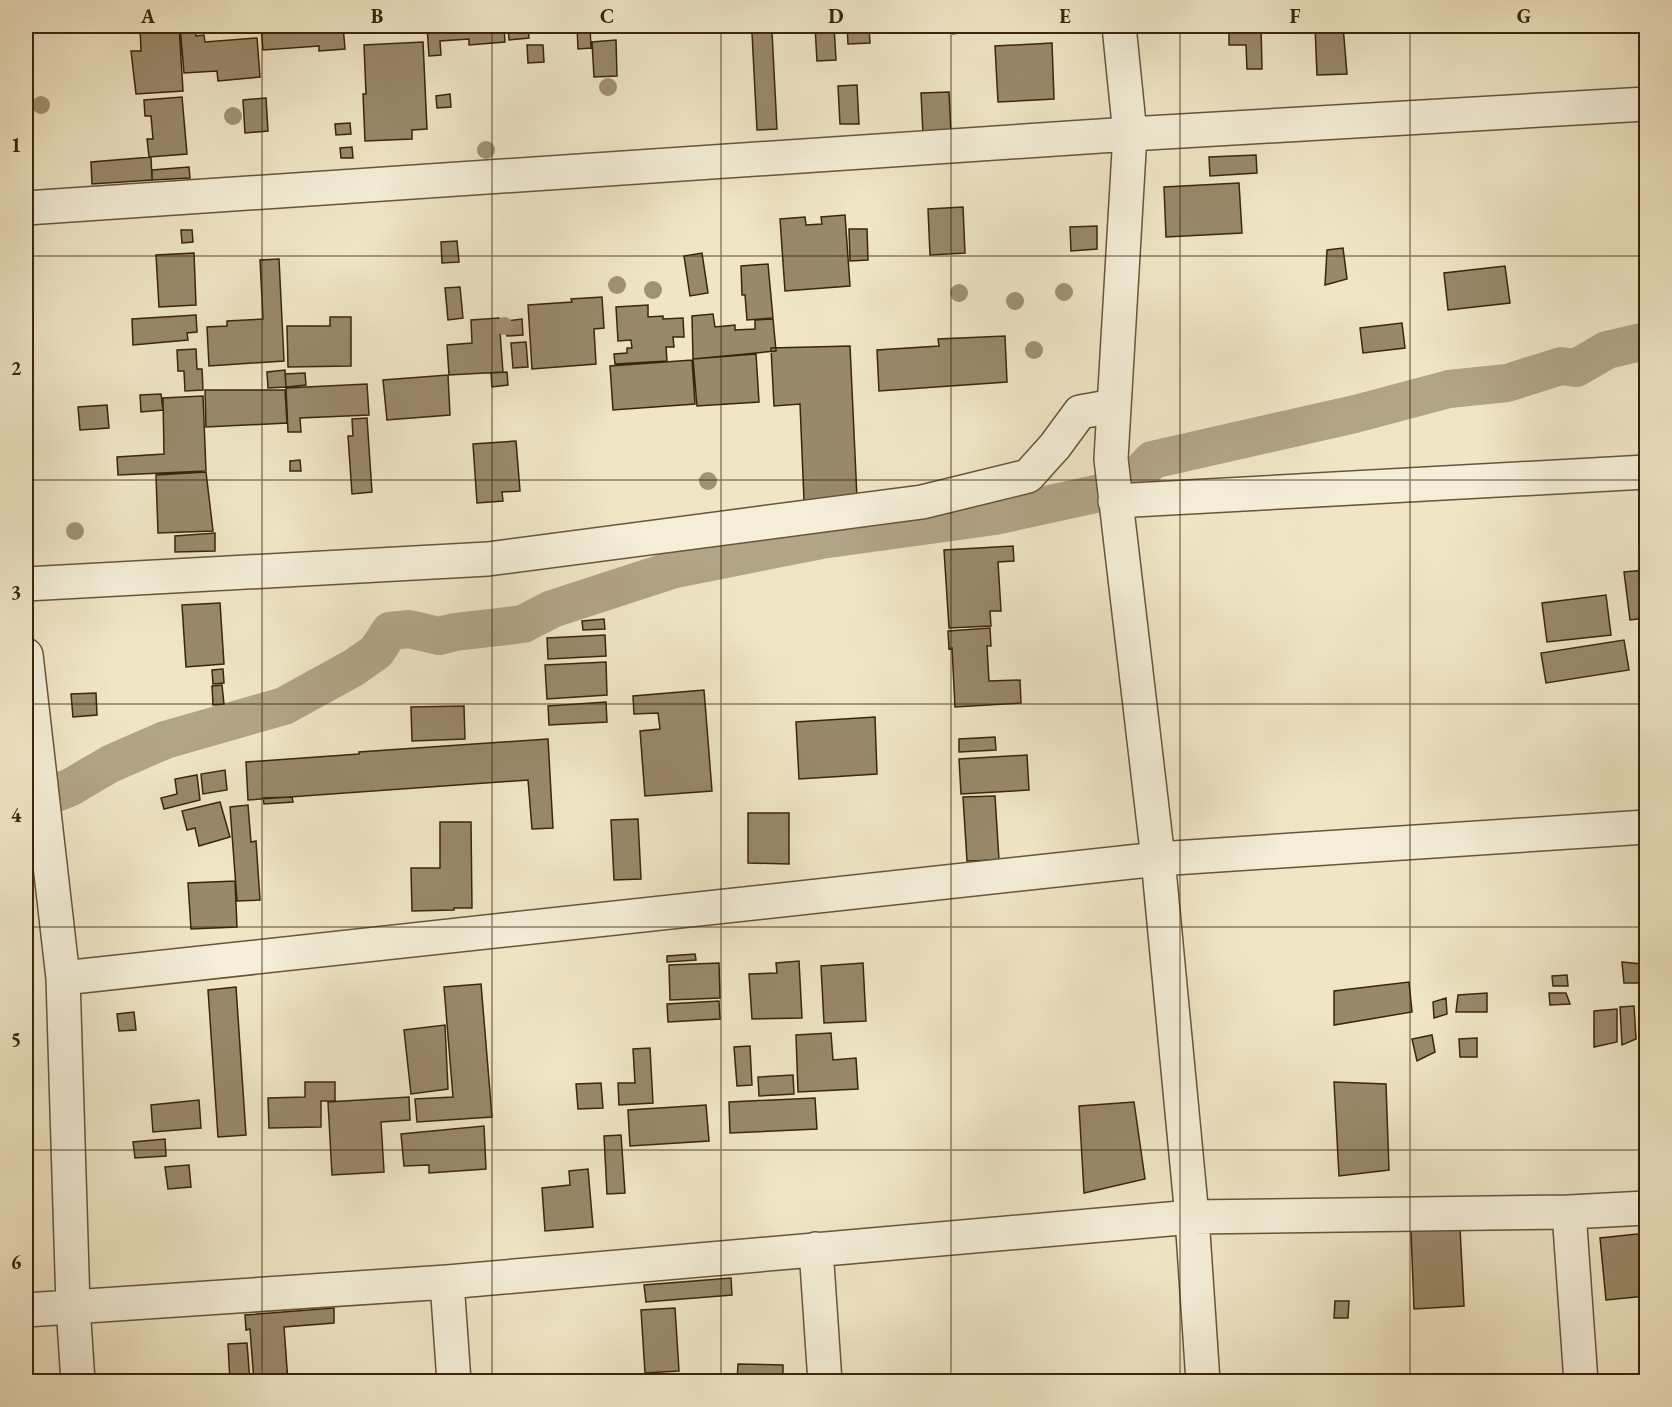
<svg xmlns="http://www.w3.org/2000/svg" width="1672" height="1407" font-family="'EB Garamond',serif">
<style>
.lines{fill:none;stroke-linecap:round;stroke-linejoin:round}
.canal{stroke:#b2a486;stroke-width:38}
.building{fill:#99896b;stroke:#3b2509;stroke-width:1.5}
.minor-casing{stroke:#685538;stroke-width:36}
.minor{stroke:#f5efda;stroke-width:33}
.tree{fill:#a19274}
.grid{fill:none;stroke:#3b2509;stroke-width:1.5;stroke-opacity:0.55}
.neatline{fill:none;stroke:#3b2509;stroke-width:2}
.grid-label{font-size:20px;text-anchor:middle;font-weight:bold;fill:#3b2509}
</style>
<rect width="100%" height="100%" fill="#f0e6c6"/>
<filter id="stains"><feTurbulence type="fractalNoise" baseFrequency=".00333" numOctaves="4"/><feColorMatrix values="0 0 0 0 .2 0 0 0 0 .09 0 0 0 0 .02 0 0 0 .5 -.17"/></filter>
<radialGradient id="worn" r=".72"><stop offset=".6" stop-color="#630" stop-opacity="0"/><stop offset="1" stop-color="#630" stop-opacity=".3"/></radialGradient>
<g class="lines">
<path class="canal" d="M 51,795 L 71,787 L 110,764 L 165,740 L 284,706 L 353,668 L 376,652 L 390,631 L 409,629 L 439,636 L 455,632 L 523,624 L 552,609 L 675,569 L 821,540 L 995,516 L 1114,490 C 1130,486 1141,472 1152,460 L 1355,414 L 1449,389 L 1507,383 L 1561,366 L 1576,368 L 1607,350 L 1646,341
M 26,848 L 30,845 L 33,804"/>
</g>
<path class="building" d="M 140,26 L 179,26 L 183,91 L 136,94 L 131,51 L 141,51 Z
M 180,26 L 195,26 L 196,36 L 204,35 L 205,42 L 257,38 L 260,77 L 218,81 L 217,71 L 184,73 Z
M 261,26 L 343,26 L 345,49 L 319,51 L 319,46 L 263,50 Z
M 427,26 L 504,26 L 505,42 L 469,45 L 469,39 L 440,41 L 441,55 L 429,56 Z
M 508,26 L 528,26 L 529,38 L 509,40 Z
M 577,26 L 590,26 L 591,48 L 578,49 Z
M 776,26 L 834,26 L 836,60 L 817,61 L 815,27 L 777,29 Z
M 847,26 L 913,26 L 869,28 L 870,43 L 848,44 Z
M 952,26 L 984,26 L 985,29 L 953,34 Z
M 1229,26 L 1261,26 L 1262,69 L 1247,69 L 1246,45 L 1229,45 Z
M 1315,26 L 1343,26 L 1347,74 L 1317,75 Z
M 772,32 L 777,129 L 757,130 L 752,33 Z
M 616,40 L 617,76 L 594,77 L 592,42 Z
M 423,42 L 427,129 L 412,130 L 412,139 L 365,141 L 363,94 L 366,94 L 364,45 Z
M 1052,43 L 1054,99 L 998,102 L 995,46 Z
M 527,45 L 543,45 L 544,62 L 528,63 Z
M 857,85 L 859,124 L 840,124 L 838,86 Z
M 949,92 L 951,133 L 923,135 L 921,93 Z
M 450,94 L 451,107 L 437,108 L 436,96 Z
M 182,97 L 187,154 L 149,157 L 147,139 L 153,139 L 151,116 L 145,116 L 144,100 Z
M 266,98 L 268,131 L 245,133 L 243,100 Z
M 350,123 L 351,134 L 336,135 L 335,124 Z
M 352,147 L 353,158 L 341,158 L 340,148 Z
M 1256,155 L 1257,173 L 1210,176 L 1209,157 Z
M 151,157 L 152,180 L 92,184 L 91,162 Z
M 189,167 L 190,178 L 152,180 L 152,170 Z
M 1239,183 L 1242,233 L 1166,237 L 1164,187 Z
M 963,207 L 965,253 L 930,255 L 928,209 Z
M 845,215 L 850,286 L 785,291 L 780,219 L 805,217 L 806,225 L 822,224 L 821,217 Z
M 1097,226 L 1097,249 L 1071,251 L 1070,227 Z
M 849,229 L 867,229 L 868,260 L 850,261 Z
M 181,230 L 192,230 L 193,242 L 182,243 Z
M 457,241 L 459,262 L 442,263 L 441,242 Z
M 1343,248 L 1347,279 L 1325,285 L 1327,250 Z
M 194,253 L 196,305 L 159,307 L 156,255 Z
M 702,253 L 708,293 L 690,296 L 684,256 Z
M 279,259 L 284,361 L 209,366 L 207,327 L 227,326 L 227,321 L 263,319 L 260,260 Z
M 768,264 L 773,318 L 747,320 L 745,295 L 742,295 L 741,266 Z
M 1505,266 L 1510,303 L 1448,310 L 1444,273 Z
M 460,287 L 463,318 L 448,320 L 445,288 Z
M 602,297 L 604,328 L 594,329 L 596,364 L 532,369 L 528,305 L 572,302 L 571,299 Z
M 648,305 L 648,317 L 663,316 L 663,319 L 683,318 L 684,337 L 673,337 L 674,347 L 666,347 L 667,361 L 615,364 L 614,354 L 627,353 L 627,348 L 632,348 L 631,340 L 618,341 L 616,307 Z
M 713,314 L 715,327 L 735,325 L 735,330 L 755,329 L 755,320 L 773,319 L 776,351 L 693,359 L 692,316 Z
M 196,315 L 197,332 L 187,333 L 188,340 L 133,345 L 132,319 Z
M 330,317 L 351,317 L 351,366 L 288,367 L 287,326 L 330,326 Z
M 499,318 L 503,372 L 449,375 L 447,345 L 472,343 L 471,320 Z
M 522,319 L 523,335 L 507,336 L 505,321 Z
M 1402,323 L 1405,348 L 1363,353 L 1360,328 Z
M 1005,336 L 1007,382 L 879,391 L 877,350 L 939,346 L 938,339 Z
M 526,342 L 528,367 L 513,368 L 511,343 Z
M 850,346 L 857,498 L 804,501 L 800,404 L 774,406 L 771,348 Z
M 196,349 L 197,369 L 202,369 L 203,390 L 185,391 L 184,371 L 178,371 L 177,350 Z
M 756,354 L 759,402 L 697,406 L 693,359 Z
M 692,360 L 695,404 L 613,410 L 610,366 Z
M 285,370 L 286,387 L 268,388 L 267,372 Z
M 507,372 L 508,385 L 492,387 L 491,373 Z
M 305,373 L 306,385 L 286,387 L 285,374 Z
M 448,375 L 450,415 L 387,420 L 383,380 Z
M 367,384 L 369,415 L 300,418 L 301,432 L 288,432 L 286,388 Z
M 205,390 L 285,390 L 287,423 L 206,427 Z
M 161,394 L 163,410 L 141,412 L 140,395 Z
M 203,396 L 206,471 L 118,475 L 117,457 L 164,454 L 163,398 Z
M 107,405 L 109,428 L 80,430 L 78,407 Z
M 367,418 L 372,492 L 352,494 L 348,436 L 353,436 L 352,419 Z
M 516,441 L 520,491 L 502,492 L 503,501 L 477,503 L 473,444 Z
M 300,460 L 301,471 L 290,471 L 290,461 Z
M 206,472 L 213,531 L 158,533 L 156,475 Z
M 215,533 L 215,551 L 175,552 L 175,536 Z
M 1013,546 L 1014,561 L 998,562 L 1001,611 L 990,611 L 991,626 L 949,628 L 944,550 Z
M 1646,570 L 1646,618 L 1630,620 L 1624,572 Z
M 1606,595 L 1611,635 L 1547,642 L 1542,603 Z
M 220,603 L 224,664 L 186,667 L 182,605 Z
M 604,619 L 605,629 L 583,630 L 582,621 Z
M 990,628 L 991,646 L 987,646 L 989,681 L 1020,680 L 1021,703 L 955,707 L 952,648 L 949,649 L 948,631 Z
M 605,635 L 606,656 L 548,659 L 547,638 Z
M 1624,640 L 1629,670 L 1546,683 L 1541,653 Z
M 606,662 L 607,695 L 547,699 L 545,665 Z
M 223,669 L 224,683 L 213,684 L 212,670 Z
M 222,685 L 224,704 L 213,705 L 212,686 Z
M 704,690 L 712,791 L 645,796 L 640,731 L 660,729 L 658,713 L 634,714 L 633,696 Z
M 96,693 L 97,715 L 73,717 L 71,694 Z
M 606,702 L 607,722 L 549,725 L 548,706 Z
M 464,706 L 465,739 L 412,741 L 411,707 Z
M 875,717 L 877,774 L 799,779 L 796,722 Z
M 995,737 L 996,750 L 959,752 L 959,739 Z
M 548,739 L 553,828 L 532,829 L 528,780 L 248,800 L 246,762 L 359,754 L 359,752 Z
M 1027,755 L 1029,790 L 961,794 L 959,759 Z
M 225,770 L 227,790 L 203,794 L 201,774 Z
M 197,775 L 200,800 L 164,809 L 161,798 L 177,794 L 175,779 Z
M 995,796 L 999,860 L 967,861 L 963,797 Z
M 292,797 L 293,802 L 264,804 L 263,798 Z
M 220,802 L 230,837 L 199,846 L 195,828 L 187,830 L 182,811 Z
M 248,805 L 251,842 L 256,841 L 260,900 L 237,901 L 230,807 Z
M 748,813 L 789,813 L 789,864 L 748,863 Z
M 638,819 L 641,879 L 614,880 L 611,820 Z
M 440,822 L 471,822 L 472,908 L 454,908 L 454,910 L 412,911 L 411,868 L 440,868 Z
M 235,881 L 237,927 L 191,929 L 188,883 Z
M 695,954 L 696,960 L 667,962 L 667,956 Z
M 799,961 L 802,1018 L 752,1019 L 749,974 L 777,973 L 776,963 Z
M 1622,962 L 1642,964 L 1641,983 L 1624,983 Z
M 719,963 L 720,998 L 670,1000 L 669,965 Z
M 863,963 L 866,1021 L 824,1023 L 821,966 Z
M 1567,975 L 1568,986 L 1553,986 L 1552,976 Z
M 1409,982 L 1412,1012 L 1334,1025 L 1334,991 Z
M 481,984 L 492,1117 L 417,1122 L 415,1099 L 453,1097 L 444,987 Z
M 236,987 L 246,1135 L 218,1137 L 208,990 Z
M 1487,993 L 1487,1012 L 1456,1012 L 1458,995 Z
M 1549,993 L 1566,993 L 1570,1004 L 1550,1005 Z
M 1446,998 L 1447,1014 L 1434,1018 L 1433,1002 Z
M 719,1001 L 720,1019 L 668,1022 L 667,1004 Z
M 1634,1006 L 1636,1039 L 1622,1045 L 1620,1007 Z
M 1617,1009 L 1617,1042 L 1594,1047 L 1594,1011 Z
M 134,1012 L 136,1030 L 119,1031 L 117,1014 Z
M 445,1025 L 448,1089 L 411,1094 L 404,1030 Z
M 831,1033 L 833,1060 L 856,1058 L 858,1089 L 798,1092 L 796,1035 Z
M 1432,1035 L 1435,1052 L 1417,1061 L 1412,1039 Z
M 1477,1038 L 1477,1057 L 1460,1057 L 1459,1039 Z
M 750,1046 L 752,1085 L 737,1086 L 734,1047 Z
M 650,1048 L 653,1103 L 619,1105 L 618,1083 L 635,1083 L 633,1049 Z
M 793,1075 L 794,1094 L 759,1096 L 758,1077 Z
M 305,1082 L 335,1082 L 335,1101 L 321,1101 L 321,1127 L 269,1128 L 268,1098 L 305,1097 Z
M 1334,1082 L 1386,1084 L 1389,1170 L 1339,1176 Z
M 601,1083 L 603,1108 L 578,1109 L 576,1084 Z
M 409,1097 L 410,1120 L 381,1122 L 384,1172 L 332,1175 L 328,1102 Z
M 815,1098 L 817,1129 L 730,1133 L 729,1102 Z
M 199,1100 L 201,1128 L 153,1132 L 151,1105 Z
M 1134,1102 L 1145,1179 L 1084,1193 L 1079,1106 Z
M 706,1105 L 709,1141 L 630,1146 L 628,1110 Z
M 484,1126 L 486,1169 L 429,1173 L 429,1165 L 404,1166 L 401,1134 Z
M 621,1135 L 625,1193 L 607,1194 L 604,1136 Z
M 165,1139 L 166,1156 L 135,1158 L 133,1142 Z
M 189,1165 L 191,1187 L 168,1189 L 165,1167 Z
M 588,1169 L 593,1227 L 545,1231 L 542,1188 L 570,1185 L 569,1171 Z
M 1460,1228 L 1464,1306 L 1414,1309 L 1411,1231 Z
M 1646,1233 L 1646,1296 L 1606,1300 L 1600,1238 Z
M 731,1278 L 732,1295 L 646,1302 L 644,1285 Z
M 1335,1301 L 1349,1301 L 1348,1318 L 1334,1318 Z
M 334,1308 L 334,1323 L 284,1327 L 288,1382 L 254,1382 L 250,1329 L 246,1330 L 245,1315 Z
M 675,1308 L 679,1371 L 645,1373 L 641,1310 Z
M 247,1343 L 250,1382 L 230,1382 L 228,1344 Z
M 738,1364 L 783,1365 L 783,1382 L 737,1382 Z"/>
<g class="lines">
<g class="minor-casing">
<path id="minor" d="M 1119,26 L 1130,134 L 1111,459 L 1158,859 L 1192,1217 L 1203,1382
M 26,208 L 1130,134 L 1646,104
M 1115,501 L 1646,472
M 26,584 L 488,559 L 922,502 L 1028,476 L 1055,446 L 1080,412 L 1114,406
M 26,655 L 63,978 L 73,1306 L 78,1382
M 63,978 L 1158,859 L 1646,827
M 1569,1212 L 1581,1382
M 816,1249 L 825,1382
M 447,1282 L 454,1382
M 26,1310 L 447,1282 L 1192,1217 L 1569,1212 L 1646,1208"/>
</g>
<use href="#minor" class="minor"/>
</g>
<g class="tree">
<circle cx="608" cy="87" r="9"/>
<circle cx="41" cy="105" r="9"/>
<circle cx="233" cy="116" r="9"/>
<circle cx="486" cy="150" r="9"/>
<circle cx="617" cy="285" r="9"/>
<circle cx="653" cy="290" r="9"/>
<circle cx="1064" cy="292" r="9"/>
<circle cx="959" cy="293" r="9"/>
<circle cx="1015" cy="301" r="9"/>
<circle cx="504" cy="326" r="9"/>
<circle cx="1034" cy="350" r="9"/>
<circle cx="708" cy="481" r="9"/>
<circle cx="75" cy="531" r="9"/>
</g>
<path class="grid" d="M 262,26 L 262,1382M 492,26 L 492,1382M 721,26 L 721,1382M 951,26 L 951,1382M 1180,26 L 1180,1382M 1410,26 L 1410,1382M 26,256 L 1646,256M 26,480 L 1646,480M 26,704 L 1646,704M 26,927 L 1646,927M 26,1150 L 1646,1150"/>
<rect width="1672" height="1407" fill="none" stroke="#f0e6c6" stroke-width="66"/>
<rect x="33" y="33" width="1606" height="1341" class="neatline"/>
<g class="grid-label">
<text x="148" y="23">A</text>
<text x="377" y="23">B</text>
<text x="607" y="23">C</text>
<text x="836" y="23">D</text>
<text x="1065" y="23">E</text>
<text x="1295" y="23">F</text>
<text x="1524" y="23">G</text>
<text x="16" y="152">1</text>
<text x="16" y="375">2</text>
<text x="16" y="599">3</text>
<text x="16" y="822">4</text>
<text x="16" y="1046">5</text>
<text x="16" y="1269">6</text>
</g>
<rect width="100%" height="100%" filter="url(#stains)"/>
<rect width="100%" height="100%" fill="url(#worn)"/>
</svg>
